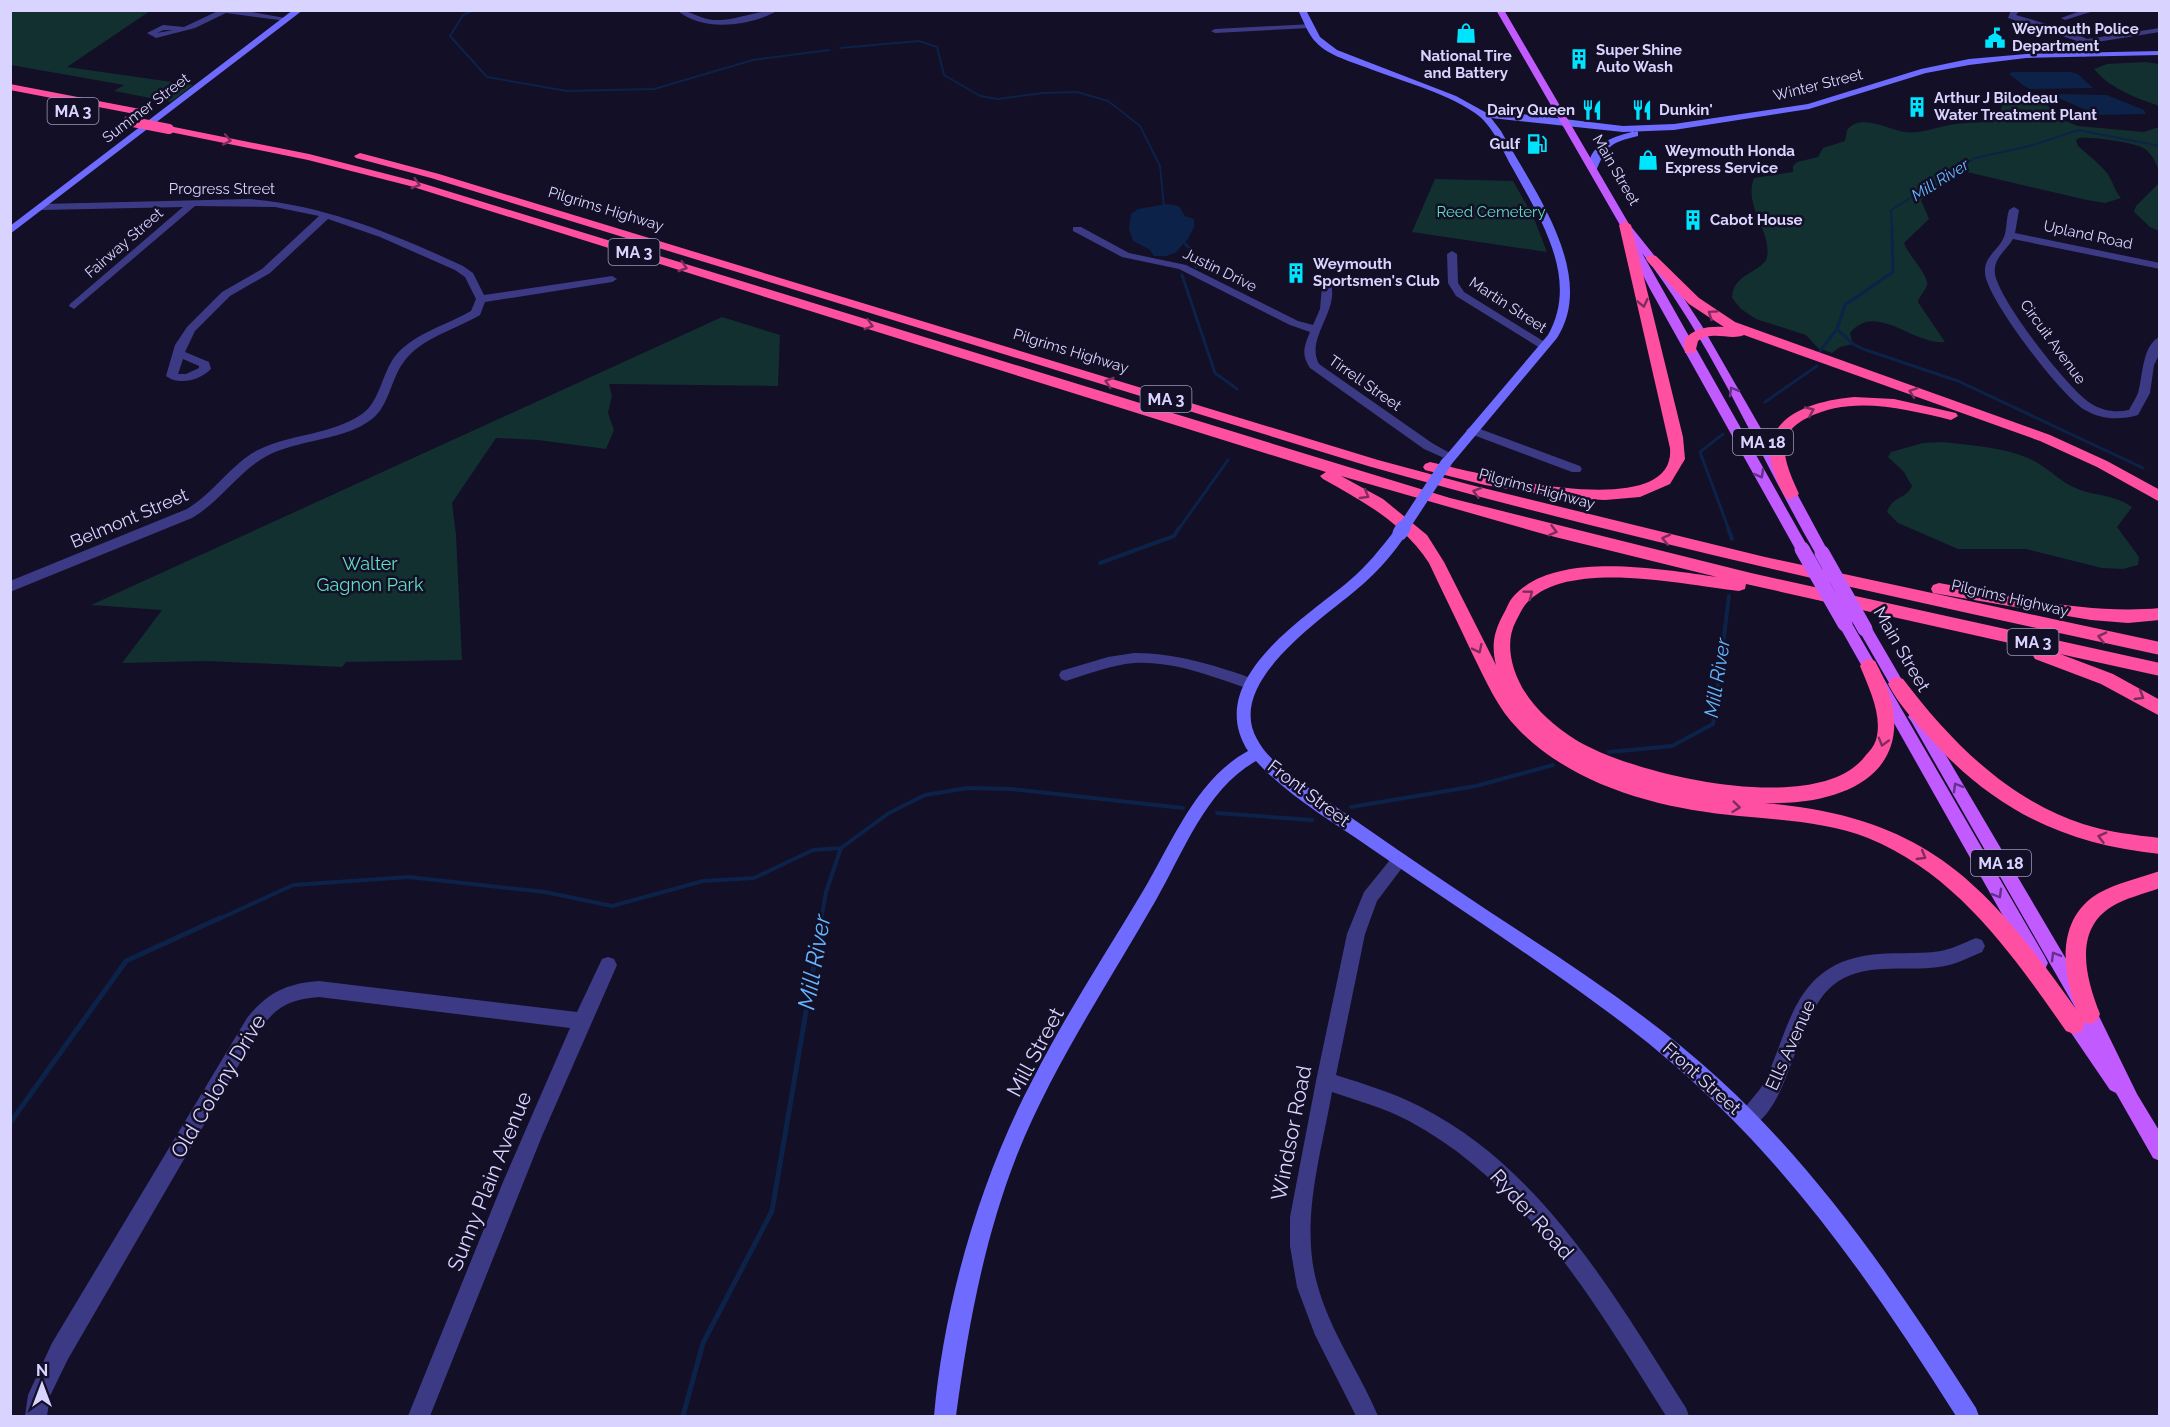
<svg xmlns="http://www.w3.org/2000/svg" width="2170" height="1427" font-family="Raleway,sans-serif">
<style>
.green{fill:#12302f}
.water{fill:#0c2248}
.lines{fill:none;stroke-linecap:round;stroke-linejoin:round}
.stream-far3{stroke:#0c2248;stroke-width:2}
.stream-far2{stroke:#0c2248;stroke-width:3}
.stream-far1{stroke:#0c2248;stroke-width:4}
.stream{stroke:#0c2248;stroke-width:5}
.street{fill:#3d3a85;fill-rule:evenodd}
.secondary{fill:#6f6bff;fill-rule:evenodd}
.primary{fill:#c25bff;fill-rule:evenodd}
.highway{fill:#ff4fa3;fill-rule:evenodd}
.secondary-bridge-far1{stroke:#6f6bff;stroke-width:11}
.secondary-bridge{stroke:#6f6bff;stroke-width:15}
.primary-bridge{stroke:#c25bff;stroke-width:15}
.highway-bridge{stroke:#ff4fa3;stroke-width:10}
.oneway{stroke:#7d2c5e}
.oneway2{stroke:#623188}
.labels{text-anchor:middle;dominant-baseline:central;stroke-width:5;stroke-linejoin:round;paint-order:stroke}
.far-poi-label{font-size:15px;font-weight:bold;fill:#d9d4ff;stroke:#130f26;text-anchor:start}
.far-street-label{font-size:15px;fill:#d9d4ff;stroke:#130f26}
.far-park-label{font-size:15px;fill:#5fe0c0;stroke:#130f26}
.shield{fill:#130f26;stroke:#9e99be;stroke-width:1.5}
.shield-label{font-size:16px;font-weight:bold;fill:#d9d4ff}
.far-water-label{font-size:16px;font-style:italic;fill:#62b6ff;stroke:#130f26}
.street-label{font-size:18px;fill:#d9d4ff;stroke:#130f26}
.park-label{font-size:18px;fill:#5fe0c0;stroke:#130f26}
.water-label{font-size:20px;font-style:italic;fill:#62b6ff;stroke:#130f26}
.near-street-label{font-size:21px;fill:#d9d4ff;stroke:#130f26}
.near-water-label{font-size:24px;font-style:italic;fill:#62b6ff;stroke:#130f26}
</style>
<rect width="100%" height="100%" fill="#130f26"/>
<path class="green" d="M 10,11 L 150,11 L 67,67 L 193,85 L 171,102 L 114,91 L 124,85 L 11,65 Z
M 2146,62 L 2159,64 L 2159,106 C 2135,97 2112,90 2094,69 L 2107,64 Z
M 2014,95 L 2031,97 L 2045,102 L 2058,118 L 2078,126 L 2144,132 L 2159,127 L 2159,173 C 2158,165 2152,154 2145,149 C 2134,142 2092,137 2079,138 L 2076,140 L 2078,146 C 2087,154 2099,163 2107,173 C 2113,181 2114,190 2121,198 L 2105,203 L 2087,200 L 1967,172 C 1955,173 1935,193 1921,200 L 1929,219 L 1904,243 C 1907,253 1930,277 1927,285 C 1925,291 1920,295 1918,302 L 1945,342 C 1912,345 1876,301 1850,333 L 1853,344 L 1840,347 L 1832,353 L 1818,348 L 1806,335 L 1756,319 L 1741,309 L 1732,298 C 1732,273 1765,271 1767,257 C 1772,231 1743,206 1754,178 L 1793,172 L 1793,166 L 1797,162 L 1818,157 L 1823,148 L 1845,141 L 1847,130 C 1860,113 1887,129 1904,132 C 1920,134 1930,129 1945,126 C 1961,122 1980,123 1996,121 C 2002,111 2000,100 2014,95 Z
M 1435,179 L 1513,181 L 1533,216 L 1547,252 L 1412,232 Z
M 2159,183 L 2159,231 L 2150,227 L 2134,212 L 2136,206 Z
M 722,317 L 780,335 L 778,386 L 609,384 L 612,396 L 608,413 L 614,430 L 606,449 L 538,440 L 496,438 L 452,503 L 456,535 L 462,660 L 346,662 L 342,667 L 207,661 L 122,663 L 162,610 L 91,605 Z
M 1942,442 C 1969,445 2002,447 2028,458 C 2047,466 2060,483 2080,490 C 2098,496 2115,495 2132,507 L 2117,527 L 2139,557 L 2138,565 L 2123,569 L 2102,568 L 2026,549 L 1958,549 L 1898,523 L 1887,512 C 1893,495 1906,500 1912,486 L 1904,472 L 1888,457 L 1891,452 L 1923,443 Z"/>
<path class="water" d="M 2012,72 L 2071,72 L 2078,74 L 2093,88 L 2030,89 L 2024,86 L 2009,74 Z
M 2057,94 L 2107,95 L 2144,110 L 2146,114 L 2097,115 L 2054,96 Z
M 1167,204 L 1179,206 L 1185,216 L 1194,219 L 1194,227 L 1188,239 L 1175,253 L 1166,256 L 1154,256 L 1149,249 L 1133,241 L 1129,229 L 1131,214 L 1138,209 Z"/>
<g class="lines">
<path class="stream-far3" d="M 474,10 L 463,15 L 450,36 L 487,77 L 567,91 L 654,89 L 753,60 L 829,50
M 840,48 L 919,41 L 937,47 L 944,75 L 980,96 L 998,99 L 1043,93 L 1077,92 L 1108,101 L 1140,126 L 1160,166 L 1164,208
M 1892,231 L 1891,210 L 1975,158 L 2030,146 L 2078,130 L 2160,146"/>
<path class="stream-far2" d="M 1181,239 L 1190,249 L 1196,267
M 1182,275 L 1215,373 L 1237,389
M 1837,329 L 1853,344 L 1863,349 L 1958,381 L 2143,468
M 1820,351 L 1837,329 L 1845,305 L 1893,272 L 1892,229
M 1765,402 L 1817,366
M 1723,434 L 1700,452 L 1729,530
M 1178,530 L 1228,460"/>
<path class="stream-far1" d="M 1728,528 L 1732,539
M 1100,563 L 1174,536 L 1179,528
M 1609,752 L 1672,746 L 1713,724 L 1729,596
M 1351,807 L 1476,786 L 1553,765
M 1217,813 L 1312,820
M 217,920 L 293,885 L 409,877 L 545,892 L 612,906 L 703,881 L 754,878 L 813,850 L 841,848
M 821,920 L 826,892 L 841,848 L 889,813 L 925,795 L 968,788 L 1011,789 L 1183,808"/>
<path class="stream" d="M 10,1123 L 126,961 L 220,918
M 683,1416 L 703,1343 L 772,1211 L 822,918"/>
<path class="street" d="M 220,10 L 240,10 L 291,19 L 287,21 L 226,13 L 195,28 L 156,38 L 147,33 L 163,25 L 184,27 ZM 164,30 L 173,30 L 157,33 Z
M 677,10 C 690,10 700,19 713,20 C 736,21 756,10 779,10 C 751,26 703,33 677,10 Z
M 2011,10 L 2020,10 L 2016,15 L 2070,31 L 2087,39 L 2160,28 L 2160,32 L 2078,45 L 2088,55 L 2084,57 L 2068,44 L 2077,41 L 2008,18 Z
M 2083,10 L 2097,10 L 2065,20 L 2061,18 Z
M 1312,24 L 1313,26 L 1309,28 L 1215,33 L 1211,31 L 1215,29 Z
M 249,199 C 325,205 394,234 463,266 L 473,273 L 484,295 L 612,276 L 617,279 L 612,282 L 485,302 L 480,315 C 455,330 420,338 403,363 C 391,379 389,406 372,419 C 344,441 297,439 265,457 C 238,472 221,501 192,518 L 10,592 L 10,581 L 187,509 C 214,493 231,464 258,450 C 290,434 331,435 362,414 C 380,402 382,372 396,355 C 415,333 447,325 471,311 L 476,299 L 465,277 L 455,270 L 380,237 L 328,219 L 270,273 L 230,296 L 195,331 L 185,352 L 209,362 L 211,369 C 200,380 179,386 166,376 L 175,345 L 187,327 L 222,292 L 262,269 L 319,216 L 275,207 L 195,206 L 74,309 L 69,306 L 70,304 L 183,207 L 42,210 L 37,207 L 42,204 ZM 183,359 L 199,366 L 199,368 L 186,374 L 178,374 Z
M 2014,207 L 2019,210 L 2015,233 L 2160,263 L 2160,269 L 2013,239 C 2006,251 1993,258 1995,274 C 1999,300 2067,388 2090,403 C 2102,411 2116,413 2129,410 C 2132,404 2136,398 2138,393 C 2143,377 2142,344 2160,337 L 2160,353 L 2154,365 L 2150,393 L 2138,415 C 2120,420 2102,420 2085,410 C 2062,397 1986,298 1985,273 C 1984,256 1998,251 2004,237 C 2007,229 2006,219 2009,210 Z
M 1073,227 L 1081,227 L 1129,253 L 1186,265 L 1298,321 L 1313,325 L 1320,309 L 1322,286 L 1323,284 L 1331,284 C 1339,311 1305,339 1319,364 L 1432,443 L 1457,457 L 1451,461 L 1424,449 L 1310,368 C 1301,354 1304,347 1310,332 L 1290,325 L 1179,269 L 1122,257 L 1073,231 Z
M 1452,251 L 1457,254 L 1458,283 L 1464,292 L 1548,344 L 1548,348 L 1540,348 L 1456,296 L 1448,283 L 1447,254 Z
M 1472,426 L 1580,466 L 1582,469 L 1580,472 L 1572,472 L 1468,433 L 1466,430 Z
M 1134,653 C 1177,653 1217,666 1257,680 L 1259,684 L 1257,688 L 1252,690 C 1213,677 1175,661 1134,663 C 1111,665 1088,674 1066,681 L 1061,679 L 1059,675 L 1061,671 L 1108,657 Z
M 1400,853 L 1406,855 L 1408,860 L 1377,901 L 1365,934 L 1336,1075 C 1364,1084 1394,1093 1421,1107 C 1543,1169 1615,1297 1686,1408 L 1689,1416 L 1666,1416 C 1597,1307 1527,1184 1409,1121 C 1385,1108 1358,1101 1332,1092 C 1321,1155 1299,1224 1318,1287 C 1331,1333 1360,1373 1378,1416 L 1356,1416 L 1315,1335 L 1297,1287 L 1290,1246 L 1290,1217 L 1316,1081 L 1347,934 L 1364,892 L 1394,855 Z
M 1976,938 L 1982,940 L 1985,946 L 1982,952 C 1968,958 1955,965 1939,967 C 1904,972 1861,961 1832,986 C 1793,1020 1791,1111 1747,1129 L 1740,1127 L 1737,1120 C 1744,1105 1759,1094 1766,1079 C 1790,1026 1795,969 1863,956 C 1889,951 1916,955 1941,951 C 1954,948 1964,943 1976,938 Z
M 608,957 L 614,959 L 617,965 L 542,1136 L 430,1416 L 408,1416 L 503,1182 L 570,1028 L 319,997 C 288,1000 278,1006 259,1030 L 68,1359 L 50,1396 L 47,1416 L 25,1416 L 28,1395 L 52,1343 L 247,1018 C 267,993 287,983 319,981 L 577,1012 L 602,959 Z"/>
<path class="secondary" d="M 293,10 L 303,10 L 10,234 L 10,226 Z
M 1298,10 L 1306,10 L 1320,37 L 1337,50 L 1456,96 L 1485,112 L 1513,113 L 1623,126 L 1674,124 L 1808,104 L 1921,69 L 1969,59 L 2026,54 L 2160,51 L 2160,55 L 2026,58 L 1969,65 L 1926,73 L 1809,109 L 1674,130 L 1623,132 L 1491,118 L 1501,131 C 1532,188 1598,274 1557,338 L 1450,466 L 1442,466 L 1440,463 L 1442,460 L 1548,335 C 1580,279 1540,218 1513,169 C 1502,150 1493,125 1475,113 C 1443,91 1400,81 1365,67 C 1347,60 1326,55 1313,39 C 1307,31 1303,20 1298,10 Z
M 1635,131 L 1638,132 L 1638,136 C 1610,143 1607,145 1596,171 L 1590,171 C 1584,145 1616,136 1635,131 Z
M 1400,529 L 1407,533 C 1395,552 1379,570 1362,585 C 1327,616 1224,681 1257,739 C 1267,759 1289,773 1306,786 C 1367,829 1428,871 1490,912 C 1570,964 1649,1015 1719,1079 C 1823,1174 1900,1290 1976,1408 L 1979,1416 L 1956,1416 C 1854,1255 1759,1121 1601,1007 C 1525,951 1446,900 1369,847 C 1330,820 1288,796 1256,761 C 1206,789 1183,853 1156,900 C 1108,984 1053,1065 1017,1155 C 984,1239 968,1327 956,1416 L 934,1416 C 944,1303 980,1179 1033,1079 C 1066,1014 1106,953 1143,891 C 1172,843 1196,779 1248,751 C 1203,680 1304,619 1349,581 C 1367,566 1381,548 1395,530 Z"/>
<path class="primary" d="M 1496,10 L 1504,10 L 1629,224 L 1662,265 L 1702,326 L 1775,453 L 1829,553 L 1827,556 L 1817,556 C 1759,456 1714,345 1642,253 L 1809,549 L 1807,552 L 1797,552 L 1650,289 L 1626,242 L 1631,239 L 1620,225 Z
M 1845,619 L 1850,620 L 2045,957 L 2048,963 L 2045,969 L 2039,971 L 2033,969 L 1838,624 Z
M 1865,624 L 1870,625 L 1909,692 L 1911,696 L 1909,700 L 1899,700 L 1858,629 Z
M 1916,711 L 1921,713 L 2095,1008 L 2137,1094 L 2160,1132 L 2160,1161 L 2153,1158 L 2116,1093 L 2110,1090 L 2063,1021 L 2060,1015 L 2063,1009 L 2069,1007 L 2075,1009 L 2080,1016 L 1911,721 L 1908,717 L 1911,713 Z"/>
<path class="highway" d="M 10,84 L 140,109 L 145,112 L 140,115 L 10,90 Z
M 169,126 L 309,154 L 418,182 L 1450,498 L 1751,573 L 2160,663 L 2160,676 L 2060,654 L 2113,674 L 2160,700 L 2160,716 L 2101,684 L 2035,659 L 2032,654 L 2036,649 L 1746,584 L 1745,589 L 1739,591 C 1685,585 1564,557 1525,605 C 1521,610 1519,616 1516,621 C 1508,636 1509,653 1514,669 C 1524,700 1549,723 1576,740 C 1633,775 1820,819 1866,755 C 1870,751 1874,746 1876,740 C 1883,716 1869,688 1860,666 L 1863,661 L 1869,659 L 1875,661 C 1930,761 1859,806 1765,803 C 1927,817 1986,883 2076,1009 C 2062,970 2056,918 2099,893 C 2117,883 2139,878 2160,871 L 2160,888 C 2143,894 2126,898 2111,907 C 2073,931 2086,979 2100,1014 L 2097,1021 L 2089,1024 L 2084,1022 L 2082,1031 L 2074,1034 L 2066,1031 C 2013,955 1957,874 1868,838 C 1827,822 1782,820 1739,816 C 1662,809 1575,787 1519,730 C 1497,708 1486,681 1472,653 C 1458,623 1443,593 1429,563 C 1402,522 1364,502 1323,479 L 1320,476 L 1326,472 L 410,186 L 308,160 L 165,131 L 164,129 ZM 1341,476 L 1547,535 L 1717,577 C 1662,570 1555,549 1513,597 C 1509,601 1507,608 1504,613 C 1494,631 1491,645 1496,665 L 1444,562 L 1427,535 L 1383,499 Z
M 360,153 L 439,174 L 1378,460 L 1471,485 L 1765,557 L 2160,642 L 2160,655 C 1894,597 1629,540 1368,466 L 431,178 L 356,158 L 354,156 Z
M 1625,221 L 1631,225 L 1683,437 L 1685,459 L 1670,484 L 1640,497 L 1605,500 L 1565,498 L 1485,485 L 1425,470 L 1423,467 L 1425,464 L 1430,462 C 1469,471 1677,527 1670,448 L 1619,225 Z
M 1652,255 L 1656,256 L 1699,298 L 1735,322 L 2050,435 L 2107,461 L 2160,490 L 2160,502 L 2097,467 L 2040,441 L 1744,335 C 1730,341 1713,330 1698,341 L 1695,353 L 1685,353 L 1684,340 C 1694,328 1709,326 1724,327 L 1689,304 L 1648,262 L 1646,259 L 1648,256 Z
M 1854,397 L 1894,399 L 1956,413 L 1958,416 L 1951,420 C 1904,409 1852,395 1807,418 C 1798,422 1787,431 1785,441 C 1782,458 1792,478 1799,494 L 1791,499 L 1786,498 C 1745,430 1791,403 1854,397 Z
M 1939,583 C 2011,595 2086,615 2160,608 L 2160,620 L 2128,623 L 2091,620 L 1933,593 L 1931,589 L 1933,585 Z
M 1897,677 L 1903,679 C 1950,741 2007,799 2083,824 C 2108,832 2134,835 2160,838 L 2160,854 C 2063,844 1992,809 1927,735 C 1913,720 1898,703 1888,684 L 1891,679 Z"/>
<path class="secondary-bridge-far1" d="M 1402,530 L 1446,463"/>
<path class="secondary-bridge" d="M 1400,533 L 1403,528"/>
<path class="primary-bridge" d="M 1802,549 L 1845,624
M 1822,553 L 1865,629"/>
<path class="highway-bridge" d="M 128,121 L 169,129"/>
</g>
<defs><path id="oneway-chevron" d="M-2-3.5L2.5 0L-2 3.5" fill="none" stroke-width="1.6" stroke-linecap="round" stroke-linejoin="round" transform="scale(1.5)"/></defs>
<g class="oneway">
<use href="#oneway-chevron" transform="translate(227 140) rotate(11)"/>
<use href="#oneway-chevron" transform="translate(416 184) rotate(17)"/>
<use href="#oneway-chevron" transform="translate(683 267) rotate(17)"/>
<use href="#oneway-chevron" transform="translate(1643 303) rotate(77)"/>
<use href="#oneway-chevron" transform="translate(1712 314) rotate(-146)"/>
<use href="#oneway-chevron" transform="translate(869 325) rotate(17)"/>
<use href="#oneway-chevron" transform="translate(1109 382) rotate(-163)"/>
<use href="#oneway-chevron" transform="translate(1913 392) rotate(-161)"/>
<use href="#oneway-chevron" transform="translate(1810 411) rotate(-23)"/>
<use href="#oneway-chevron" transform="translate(1477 492) rotate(-164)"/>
<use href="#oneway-chevron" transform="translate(1365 495) rotate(30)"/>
<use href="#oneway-chevron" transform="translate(1553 531) rotate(15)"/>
<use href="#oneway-chevron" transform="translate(1666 539) rotate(-167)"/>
<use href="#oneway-chevron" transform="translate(1529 594) rotate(-37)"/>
<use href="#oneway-chevron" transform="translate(2102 637) rotate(-167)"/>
<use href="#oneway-chevron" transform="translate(1478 649) rotate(64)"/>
<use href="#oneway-chevron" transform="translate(2140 696) rotate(31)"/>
<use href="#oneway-chevron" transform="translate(1883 742) rotate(106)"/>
<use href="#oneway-chevron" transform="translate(1736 807) rotate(6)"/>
<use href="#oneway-chevron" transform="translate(2102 837) rotate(-165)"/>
<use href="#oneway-chevron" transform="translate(1922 856) rotate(31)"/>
</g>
<g class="oneway2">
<use href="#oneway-chevron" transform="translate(1733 391) rotate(-120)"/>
<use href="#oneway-chevron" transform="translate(1760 474) rotate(61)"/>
<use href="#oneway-chevron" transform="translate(1957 787) rotate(-120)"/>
<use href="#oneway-chevron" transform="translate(1998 894) rotate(60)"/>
<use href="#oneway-chevron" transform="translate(2055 956) rotate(-120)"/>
</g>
<defs>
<g id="shop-bare" transform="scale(1.62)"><path d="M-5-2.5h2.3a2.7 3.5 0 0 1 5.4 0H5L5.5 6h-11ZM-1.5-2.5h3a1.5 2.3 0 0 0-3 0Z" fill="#00e5ff" stroke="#130f26" stroke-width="2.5" paint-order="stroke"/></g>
<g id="civic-bare" transform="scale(1.62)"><path d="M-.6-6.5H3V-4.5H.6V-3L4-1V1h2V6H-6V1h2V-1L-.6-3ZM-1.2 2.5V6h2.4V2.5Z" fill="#00e5ff" stroke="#130f26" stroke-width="2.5" paint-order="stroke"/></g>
<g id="building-bare" transform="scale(1.62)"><path d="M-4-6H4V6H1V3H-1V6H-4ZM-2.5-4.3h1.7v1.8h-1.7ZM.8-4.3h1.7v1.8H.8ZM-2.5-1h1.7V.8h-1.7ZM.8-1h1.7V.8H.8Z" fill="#00e5ff" stroke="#130f26" stroke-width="2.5" paint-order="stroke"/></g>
<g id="restaurant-bare" transform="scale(1.62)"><path d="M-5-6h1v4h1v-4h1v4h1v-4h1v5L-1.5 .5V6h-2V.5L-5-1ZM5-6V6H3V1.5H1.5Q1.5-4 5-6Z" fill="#00e5ff" stroke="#130f26" stroke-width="2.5" paint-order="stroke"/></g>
<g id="fuel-bare" transform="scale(1.62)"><path d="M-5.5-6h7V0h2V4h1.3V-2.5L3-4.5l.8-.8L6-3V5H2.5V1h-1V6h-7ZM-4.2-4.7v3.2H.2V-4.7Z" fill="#00e5ff" stroke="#130f26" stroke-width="2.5" paint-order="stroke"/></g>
</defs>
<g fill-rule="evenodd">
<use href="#shop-bare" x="1466" y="33"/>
<use href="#civic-bare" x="1995" y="38"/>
<use href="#building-bare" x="1579" y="59"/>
<use href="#building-bare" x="1917" y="107"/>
<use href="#restaurant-bare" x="1592" y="110"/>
<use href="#restaurant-bare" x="1642" y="110"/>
<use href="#fuel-bare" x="1537" y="144"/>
<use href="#shop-bare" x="1648" y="160"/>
<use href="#building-bare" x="1693" y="220"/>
<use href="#building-bare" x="1296" y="273"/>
</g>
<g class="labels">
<g class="far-poi-label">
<text x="2012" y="29">Weymouth Police<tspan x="2012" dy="17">Department</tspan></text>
<text x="1596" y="50">Super Shine<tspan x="1596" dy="17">Auto Wash</tspan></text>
<text x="1466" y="56" text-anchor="middle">National Tire<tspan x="1466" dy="17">and Battery</tspan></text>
<text x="1934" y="98">Arthur J Bilodeau<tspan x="1934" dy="17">Water Treatment Plant</tspan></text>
<text x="1575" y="110" text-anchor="end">Dairy Queen</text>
<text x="1659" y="110">Dunkin'</text>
<text x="1520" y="144" text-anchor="end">Gulf</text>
<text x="1665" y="151">Weymouth Honda<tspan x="1665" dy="17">Express Service</tspan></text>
<text x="1710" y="220">Cabot House</text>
<text x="1313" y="264">Weymouth<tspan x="1313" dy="17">Sportsmen's Club</tspan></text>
</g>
<g class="far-street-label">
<text transform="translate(1818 85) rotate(-14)">Winter Street</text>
<text transform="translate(146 108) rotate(-37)">Summer Street</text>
<text transform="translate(1616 170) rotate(60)">Main Street</text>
<text x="222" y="189">Progress Street</text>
<text transform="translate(606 209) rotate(17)">Pilgrims Highway</text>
<text transform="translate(2088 235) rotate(12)">Upland Road</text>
<text transform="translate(124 243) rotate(-41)">Fairway Street</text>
<text transform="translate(1220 270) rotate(26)">Justin Drive</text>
<text transform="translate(1508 305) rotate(33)">Martin Street</text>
<text transform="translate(2053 342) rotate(54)">Circuit Avenue</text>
<text transform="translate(1071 351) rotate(17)">Pilgrims Highway</text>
<text transform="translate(1365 383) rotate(35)">Tirrell Street</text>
<text transform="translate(1537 489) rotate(15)">Pilgrims Highway</text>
<text transform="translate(2010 598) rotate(13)">Pilgrims Highway</text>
</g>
<g class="far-park-label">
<text x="1491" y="212">Reed Cemetery</text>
</g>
<g class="shield">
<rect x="47.5" y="98" width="51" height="26" rx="4.5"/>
<rect x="608.5" y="239" width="51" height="26" rx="4.5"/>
<rect x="1140.5" y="386" width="51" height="26" rx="4.5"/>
<rect x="1733" y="429" width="60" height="26" rx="4.5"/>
<rect x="2007.5" y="629" width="51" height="26" rx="4.5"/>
<rect x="1971" y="850" width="60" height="26" rx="4.5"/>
</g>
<g class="shield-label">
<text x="73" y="111">MA 3</text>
<text x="634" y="252">MA 3</text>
<text x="1166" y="399">MA 3</text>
<text x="1763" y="442">MA 18</text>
<text x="2033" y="642">MA 3</text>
<text x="2001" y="863">MA 18</text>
</g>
<g class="far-water-label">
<text transform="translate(1940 180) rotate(-32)">Mill River</text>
</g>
<g class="street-label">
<text transform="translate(129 518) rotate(-23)">Belmont Street</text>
<text transform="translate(1902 649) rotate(60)">Main Street</text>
<text transform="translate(1309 793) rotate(37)">Front Street</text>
<text transform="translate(1790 1045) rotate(-66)">Ells Avenue</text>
<text transform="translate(1702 1078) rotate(42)">Front Street</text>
</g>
<g class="park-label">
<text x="370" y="563">Walter<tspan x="370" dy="21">Gagnon Park</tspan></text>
</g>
<g class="water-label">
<text transform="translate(1717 678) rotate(-81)">Mill River</text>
</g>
<g class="near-street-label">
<text transform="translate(1035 1052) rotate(-62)">Mill Street</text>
<text transform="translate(218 1086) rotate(-59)">Old Colony Drive</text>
<text transform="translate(1291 1133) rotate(-79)">Windsor Road</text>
<text transform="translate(489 1181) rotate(-68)">Sunny Plain Avenue</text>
<text transform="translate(1532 1214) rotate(48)">Ryder Road</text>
</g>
<g class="near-water-label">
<text transform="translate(814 962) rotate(-80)">Mill River</text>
</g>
</g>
<rect width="2170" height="1427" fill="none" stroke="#d9d4ff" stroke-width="24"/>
<g transform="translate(42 1385)" stroke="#130f26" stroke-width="4.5" paint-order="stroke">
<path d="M0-4.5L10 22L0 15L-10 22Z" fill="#d9d4ff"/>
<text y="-9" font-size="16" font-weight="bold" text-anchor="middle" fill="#d9d4ff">N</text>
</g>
</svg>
